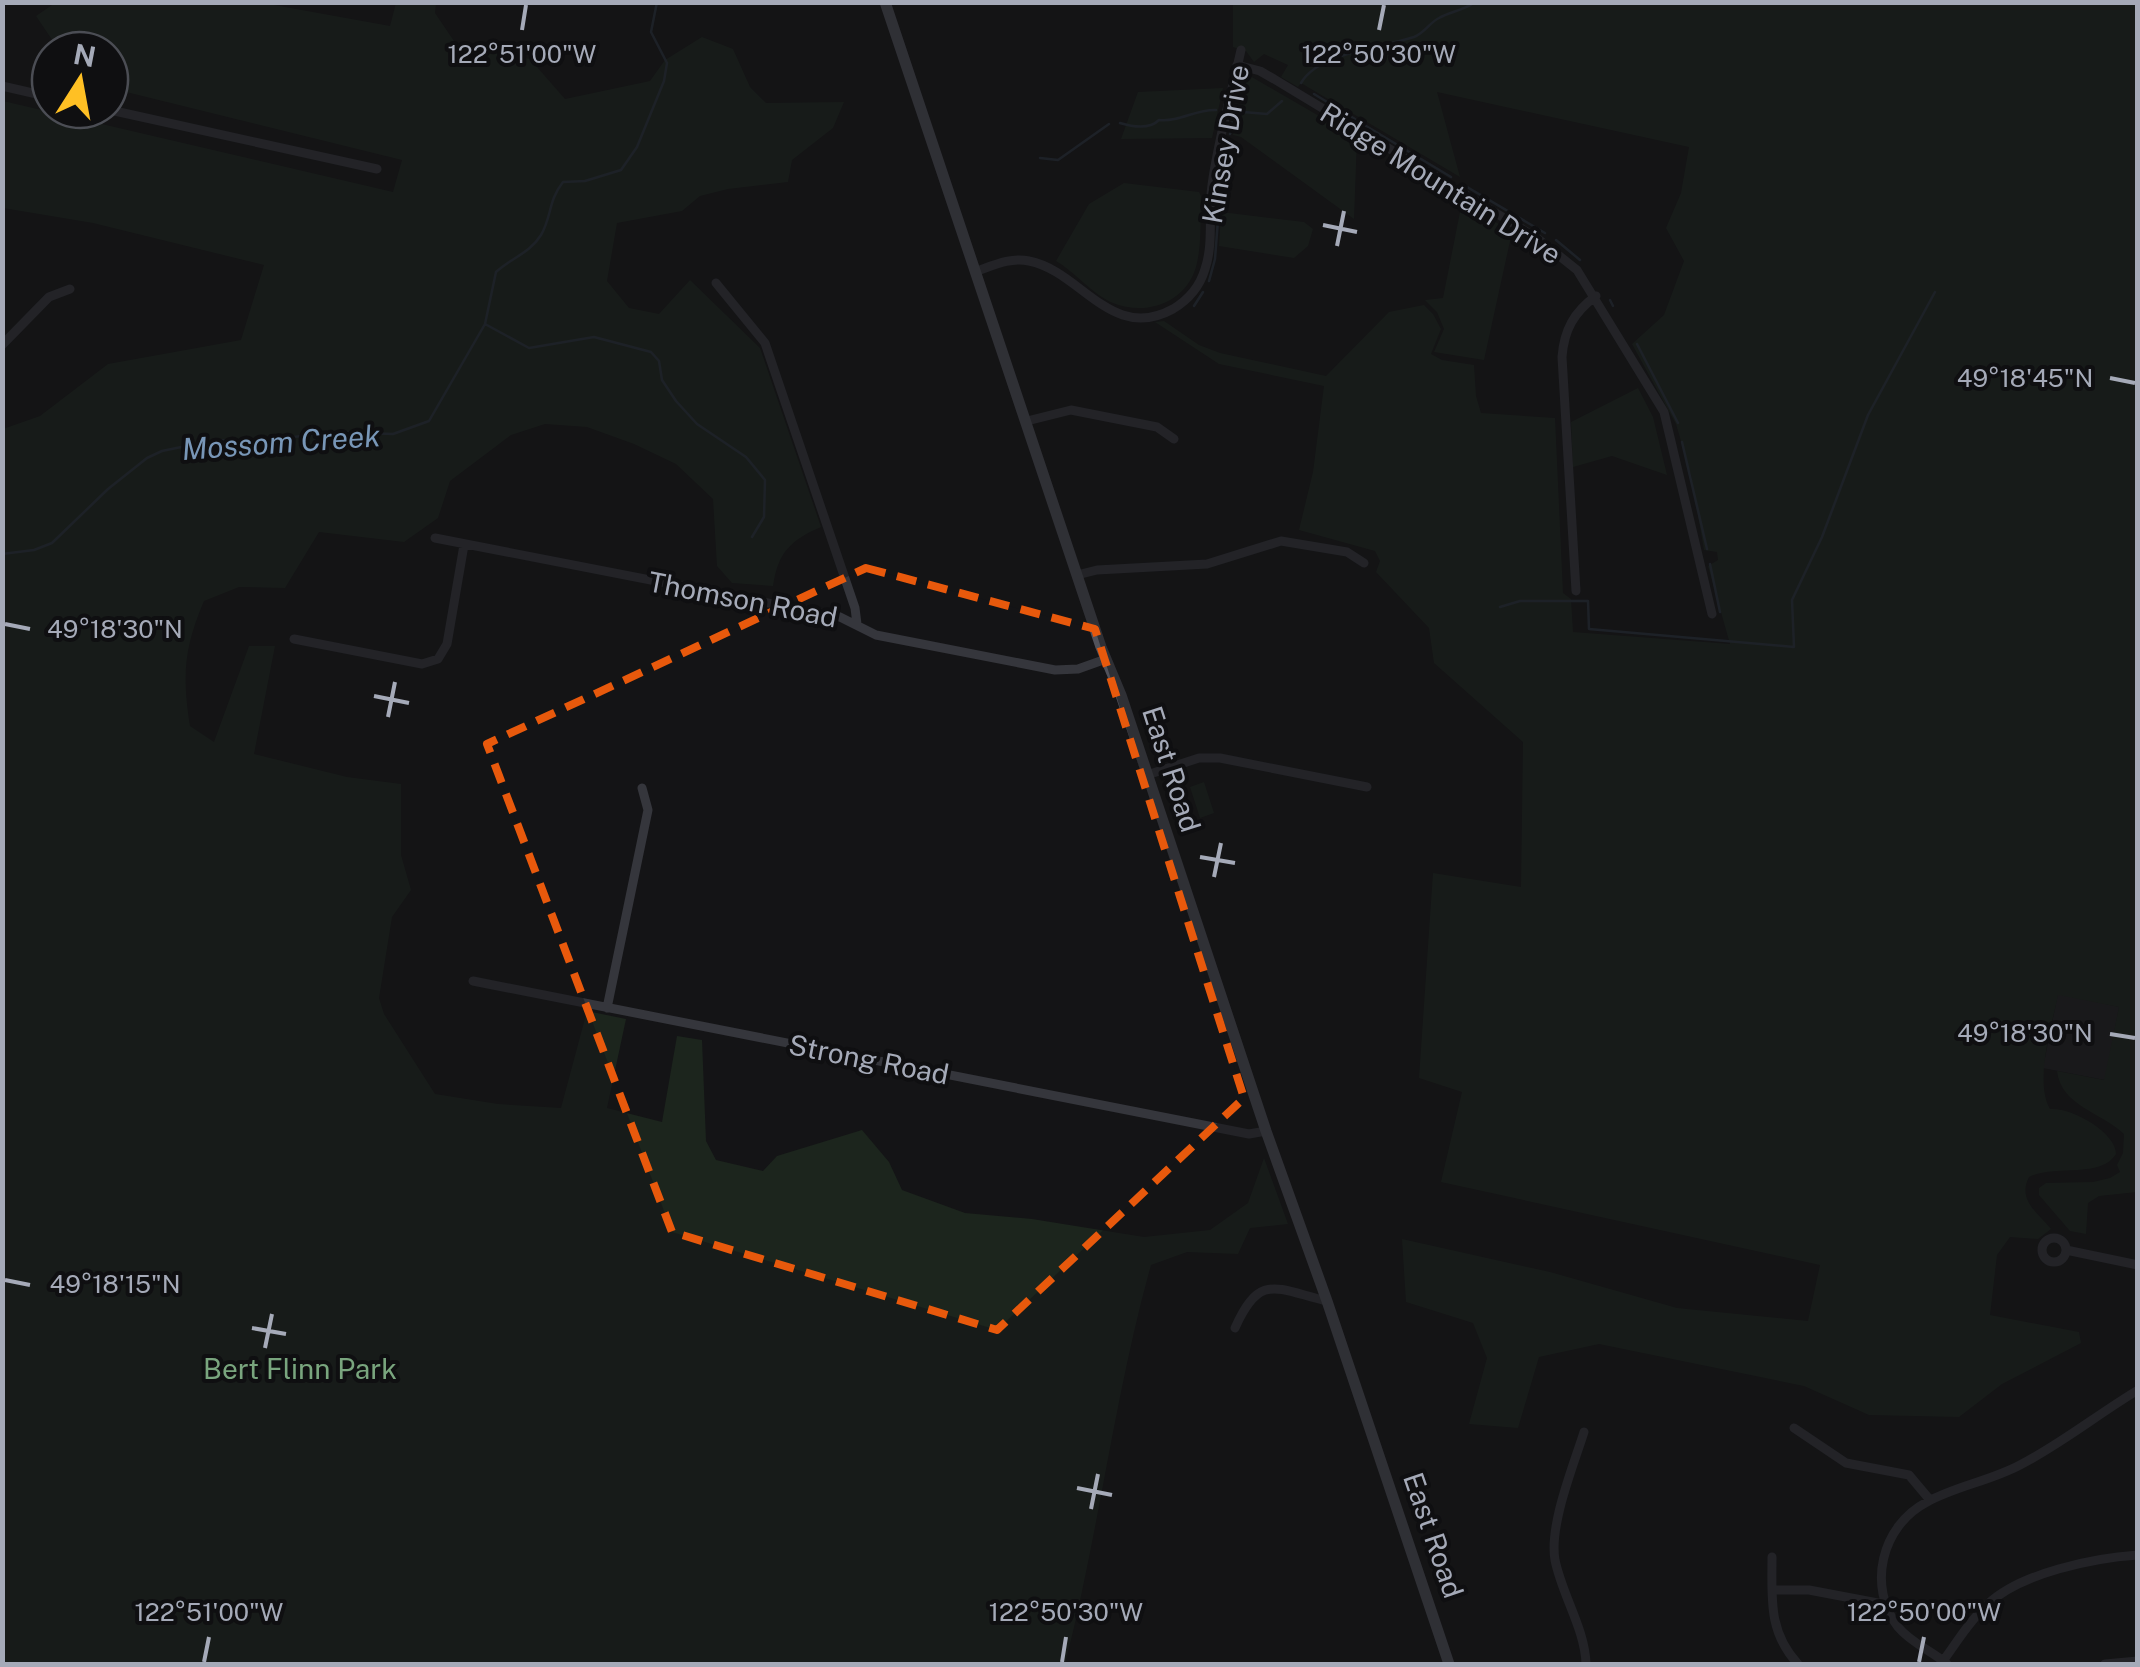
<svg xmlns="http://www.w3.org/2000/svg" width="2140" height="1667" font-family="'Public Sans',sans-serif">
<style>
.built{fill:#202023}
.green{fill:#1c251d}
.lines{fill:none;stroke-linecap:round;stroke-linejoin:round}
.stream{stroke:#29323c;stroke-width:2.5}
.minor{stroke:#35363c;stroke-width:9}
.major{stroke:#51525b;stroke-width:11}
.marked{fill:none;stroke:#e8590c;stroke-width:8;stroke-dasharray:20 12;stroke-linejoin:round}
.ticks{fill:none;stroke:#a5aab8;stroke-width:4}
.labels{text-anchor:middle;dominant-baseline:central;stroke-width:8;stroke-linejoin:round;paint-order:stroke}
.street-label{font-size:28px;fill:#a5aab8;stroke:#0f0f11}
.park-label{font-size:28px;fill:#79a57e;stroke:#0f0f11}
.water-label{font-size:30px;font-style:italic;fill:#7896b7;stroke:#0f0f11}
.ticks-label{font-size:25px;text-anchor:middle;fill:#a5aab8;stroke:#0f0f11;stroke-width:8;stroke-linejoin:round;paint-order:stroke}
</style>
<rect width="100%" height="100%" fill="#141416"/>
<path class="built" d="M 2058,994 L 2119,1007 L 2105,1080 L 2043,1068 Z"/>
<path class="green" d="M 55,3 L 263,3 L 390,26 L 396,3 L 436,3 L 435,13 L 456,44 L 530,59 L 565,99 L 650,81 L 665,60 L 702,37 L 733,49 L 750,87 L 766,103 L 844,102 L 833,128 L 792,160 L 788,182 L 728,189 L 700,196 L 682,211 L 617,223 L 607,281 L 629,308 L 659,314 L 690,280 L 760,348 L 821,527 C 791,540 778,552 773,586 L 732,583 L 717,566 L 713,499 L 676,464 L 634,444 L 587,427 L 545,424 L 511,435 L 450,481 L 438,518 L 404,542 L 319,532 L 285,588 L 239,587 L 204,601 C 184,648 182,675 190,726 L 214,742 L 249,646 L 275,646 L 254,754 L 347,777 L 401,784 L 401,855 L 411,890 L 392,917 L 379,998 L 384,1014 L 435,1094 L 498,1104 L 561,1108 L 587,1011 L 626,1019 L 607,1108 L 662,1122 L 677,1036 L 702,1040 L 706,1141 L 716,1160 L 763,1171 L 777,1156 L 862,1130 L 889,1162 L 902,1190 L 965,1213 L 1032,1219 L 1144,1237 L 1210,1230 L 1248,1203 L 1264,1158 L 1288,1224 L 1250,1228 L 1238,1254 L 1187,1252 L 1151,1265 C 1114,1397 1099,1532 1065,1664 L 3,1664 L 3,429 L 40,416 L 108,364 L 241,340 L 264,265 L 93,223 L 3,208 L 3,101 L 393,192 L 402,160 L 110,88 L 110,50 L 59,50 L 36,16 Z
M 1233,3 L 2137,3 L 2137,1192 L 2099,1196 L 2088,1203 L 2086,1234 L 2070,1231 L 2039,1195 L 2039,1188 L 2046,1183 L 2093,1182 L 2110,1178 L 2120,1172 L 2117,1165 L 2123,1153 L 2124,1134 C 2101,1112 2061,1106 2057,1071 L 2104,1080 L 2119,1007 L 2058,995 C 2052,1025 2034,1081 2050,1109 C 2071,1107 2116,1132 2116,1154 C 2101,1179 2054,1164 2029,1177 C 2017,1200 2038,1213 2051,1229 L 2038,1239 L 2010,1237 L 1997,1255 L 1990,1315 L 2079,1332 L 2081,1343 L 2002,1384 L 1959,1417 L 1869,1415 L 1804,1386 L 1599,1344 L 1539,1357 L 1518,1428 L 1469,1424 L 1487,1358 L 1473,1323 L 1406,1302 L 1402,1239 L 1550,1272 L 1677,1308 L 1808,1321 L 1820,1265 L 1441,1182 L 1462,1092 L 1419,1078 L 1433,873 L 1521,887 L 1523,742 L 1434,663 L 1429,628 L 1376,572 L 1380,561 L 1375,551 L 1299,530 L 1313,472 L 1324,386 L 1219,364 L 1155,322 L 1164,321 L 1199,345 L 1220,353 L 1326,376 L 1389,312 L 1424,305 L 1433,314 L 1441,329 L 1431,354 L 1442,360 L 1474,365 L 1476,396 L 1481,413 L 1555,418 L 1563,593 L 1571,599 L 1573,632 L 1730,644 L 1708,566 L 1718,560 L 1717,552 L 1704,550 L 1691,475 L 1676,424 L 1632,344 L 1664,315 L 1684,261 L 1666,228 L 1681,193 L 1689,147 L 1437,92 L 1460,177 L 1301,83 L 1298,87 L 1281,77 L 1288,65 L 1264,54 L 1254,62 L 1246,51 L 1233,47 Z
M 1250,76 L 1357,138 L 1354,219 L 1241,137 L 1233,135 L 1236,121 L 1230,119 L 1238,85 Z
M 1223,88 L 1212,138 L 1121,139 L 1138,92 Z
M 1124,183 L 1199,192 L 1201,196 C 1200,219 1202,245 1196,267 C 1185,304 1145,316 1113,303 C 1092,294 1075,272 1056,261 L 1089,204 Z
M 1462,202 L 1512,232 L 1484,360 L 1434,352 L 1444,329 L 1437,312 L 1425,300 L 1443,298 Z
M 1221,212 L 1304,222 L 1313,229 L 1308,246 L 1294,258 L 1219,246 Z
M 1638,388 L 1653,417 L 1667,475 L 1612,456 L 1573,467 L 1571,422 Z
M 1204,782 L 1214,813 L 1200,818 L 1190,787 Z"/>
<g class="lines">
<path class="stream" d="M 1301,83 C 1319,52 1381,48 1414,37 C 1425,33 1429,23 1439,18 C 1451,11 1463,11 1475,2
M 1314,94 L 1355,119
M 1243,112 L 1267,114 L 1282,101
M 1120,123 C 1133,127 1149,130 1159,120 C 1180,122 1196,109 1216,110
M 1361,123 L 1451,177
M 1230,134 L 1233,121
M 1040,158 L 1058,160 L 1109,124
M 1467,187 L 1545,233
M 1556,240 L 1580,260
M 1209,281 L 1215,259 L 1221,180 L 1228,146
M 1610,300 L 1613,306
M 1194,306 L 1203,292
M 485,324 L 529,348 L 594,337 L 651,352 L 659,361 L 662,380 L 676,401 L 697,424 L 746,457 L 765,480 L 764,517 L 752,537
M 1637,344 L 1678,423
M 1682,442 L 1707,549
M 2,554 L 34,550 L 52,543 L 108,489 L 147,458 L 162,451 L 215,440 L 257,442 L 331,432 L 393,434 L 429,421 L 485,324 L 496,272 C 511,258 530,253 541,235 C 552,216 548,201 563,182 L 585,181 L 621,170 L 637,147 L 664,81 L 667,63 L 651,32 L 657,2
M 1710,564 L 1720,612
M 1500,607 L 1520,601 L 1588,601 L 1589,629 L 1794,647 L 1792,600 L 1822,537 L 1868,415 L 1935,292"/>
<path class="minor" d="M 1237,65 L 1260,71 L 1274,79 L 1537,238 L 1577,270 L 1664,412 L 1712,614
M 2,86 L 50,97
M 110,110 L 377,169
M 977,271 C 994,265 1011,257 1029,261 C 1081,271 1111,343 1173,309 C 1188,300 1200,286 1205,269 C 1214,243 1208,212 1212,185 C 1218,140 1231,95 1241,50
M 716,283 L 765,343 L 855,608 L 857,624
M 2,345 L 49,297 L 70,289
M 1027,421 L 1071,410 L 1157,427 L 1174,439
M 435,538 L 840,617 L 876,635 L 1055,670 L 1078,669 L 1106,659
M 1077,575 L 1097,570 L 1207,564 L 1281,541 L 1347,552 L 1364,563
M 1576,591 L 1562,357 C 1564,330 1574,312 1596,296
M 294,639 L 422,664 L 438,659 L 447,644 L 464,545
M 1147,775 L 1199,758 L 1220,758 L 1367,787
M 473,981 L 1249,1134 L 1266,1131
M 607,1008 L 648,810 L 642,788
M2042 1250a12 12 0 1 1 24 0a12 12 0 1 1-24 0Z
M 2066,1250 L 2138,1265
M 1235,1328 C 1260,1272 1276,1289 1327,1301
M 1794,1428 L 1846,1463 L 1909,1475 L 1930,1500
M 1584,1432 C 1573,1467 1549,1525 1555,1560 C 1562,1595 1585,1629 1586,1664
M 1772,1557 C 1772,1598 1768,1632 1798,1664
M 1772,1590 L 1809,1590 L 1883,1604
M 1943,1661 C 1957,1642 1970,1620 1988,1604 C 2021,1573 2093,1558 2138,1555
M 1947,1664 C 1932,1651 1911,1643 1898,1627 C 1867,1587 1881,1526 1927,1502 C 1956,1486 1990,1481 2020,1465 C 2061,1444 2098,1414 2138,1390
M 2105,1664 L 2138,1661"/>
<path class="major" d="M 885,2 L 1101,647 L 1121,695 L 1266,1131 L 1327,1301 L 1449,1664"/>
</g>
<path d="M0 0H2140V1667H0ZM 866,568 L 1095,629 L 1244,1098 L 997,1330 L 672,1232 L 487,744 Z" fill="#141416" fill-opacity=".55" fill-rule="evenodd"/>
<path class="marked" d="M 866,568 L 1095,629 L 1244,1098 L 997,1330 L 672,1232 L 487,744 Z"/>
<path class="ticks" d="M 522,30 L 526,5M 1379,30 L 1384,5M 1323,225 L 1357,232M 1337,246 L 1344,211M 2110,378 L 2135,383M 5,624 L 30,629M 374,696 L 409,703M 388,717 L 395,682M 1200,857 L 1235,863M 1214,877 L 1221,843M 2110,1034 L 2135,1038M 5,1280 L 30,1285M 252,1328 L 286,1334M 265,1348 L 272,1314M 1077,1488 L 1112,1495M 1091,1509 L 1098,1474M 204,1662 L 209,1637M 1062,1662 L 1066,1637M 1919,1662 L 1924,1637"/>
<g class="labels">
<g class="street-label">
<text transform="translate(1225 144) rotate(-80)">Kinsey Drive</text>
<text transform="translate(1441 183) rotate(32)">Ridge Mountain Drive</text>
<text transform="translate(743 599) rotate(11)">Thomson Road</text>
<text transform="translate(1172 769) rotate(72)">East Road</text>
<text transform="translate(869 1059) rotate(11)">Strong Road</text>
<text transform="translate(1434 1535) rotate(71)">East Road</text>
</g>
<g class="park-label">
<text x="300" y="1368">Bert Flinn Park</text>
</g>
<g class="water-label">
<text transform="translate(281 442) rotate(-4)">Mossom Creek</text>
</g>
</g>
<g class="ticks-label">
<text x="522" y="63">122°51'00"W</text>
<text x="1379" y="63">122°50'30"W</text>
<text x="2025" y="387">49°18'45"N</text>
<text x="115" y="638">49°18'30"N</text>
<text x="2025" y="1042">49°18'30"N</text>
<text x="115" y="1293">49°18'15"N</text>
<text x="209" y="1621">122°51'00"W</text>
<text x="1066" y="1621">122°50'30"W</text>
<text x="1924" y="1621">122°50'00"W</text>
</g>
<rect width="2140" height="1667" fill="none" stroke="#a5aab8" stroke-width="10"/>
<g transform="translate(80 80) rotate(11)"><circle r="48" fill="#0f0f11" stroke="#4b4d54" stroke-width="2.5"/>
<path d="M0-8L18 38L0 25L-18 38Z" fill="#ffc024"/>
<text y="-15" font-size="28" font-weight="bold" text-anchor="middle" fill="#a5aab8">N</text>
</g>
</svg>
